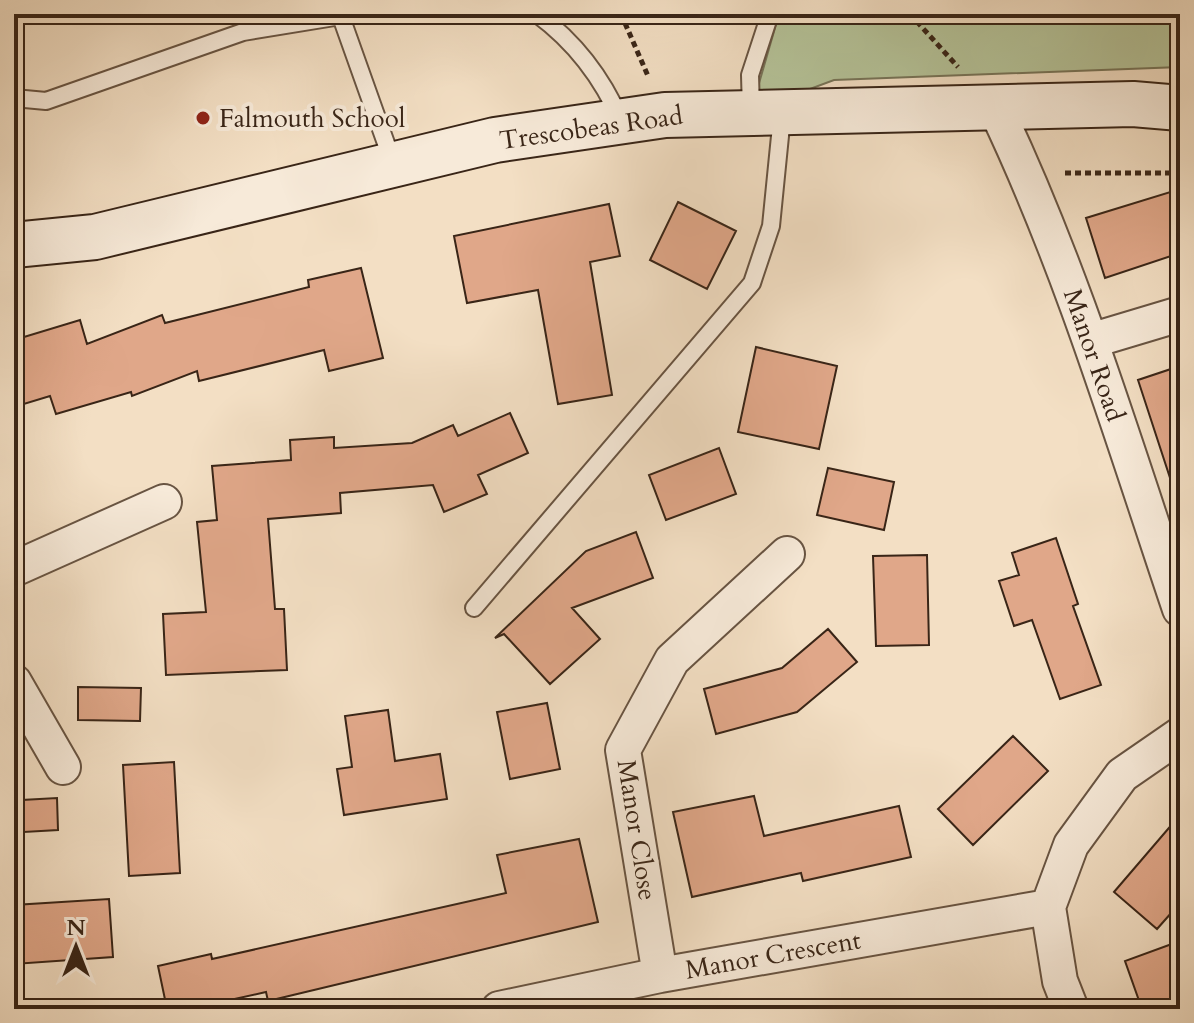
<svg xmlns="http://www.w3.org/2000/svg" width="1194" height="1023" font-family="Cardo,serif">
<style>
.green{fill:#b5c399;stroke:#777458;stroke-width:2}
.building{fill:#e0a789;stroke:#392517;stroke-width:2}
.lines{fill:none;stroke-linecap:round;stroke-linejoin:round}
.lane-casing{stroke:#685442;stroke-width:20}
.street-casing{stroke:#685442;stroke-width:38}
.secondary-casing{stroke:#392517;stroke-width:48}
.path{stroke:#392517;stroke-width:5;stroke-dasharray:6 4;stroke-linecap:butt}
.lane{stroke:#f7ead9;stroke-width:16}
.street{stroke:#f7ead9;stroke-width:34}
.secondary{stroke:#f7ead9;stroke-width:44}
.poi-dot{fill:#8f2418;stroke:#f7ead9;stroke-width:3}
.labels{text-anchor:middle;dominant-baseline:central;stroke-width:8;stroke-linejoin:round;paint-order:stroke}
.poi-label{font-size:26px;fill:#392517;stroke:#f7ead9;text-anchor:start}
.street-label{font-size:26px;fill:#392517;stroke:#f7ead9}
</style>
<rect width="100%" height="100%" fill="#f3dfc4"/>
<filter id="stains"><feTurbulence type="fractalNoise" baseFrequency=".0025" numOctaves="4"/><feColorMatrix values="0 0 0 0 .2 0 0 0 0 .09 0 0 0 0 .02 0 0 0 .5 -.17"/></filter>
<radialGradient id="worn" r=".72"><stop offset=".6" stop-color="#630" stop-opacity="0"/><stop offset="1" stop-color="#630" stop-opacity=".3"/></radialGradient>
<path class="green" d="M 779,14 L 1180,14 L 1180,67 L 834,80 L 751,111 Z"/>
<path class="building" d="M 1180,189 L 1180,253 L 1105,278 L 1086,218 Z
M 678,202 L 736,231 L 707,289 L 650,260 Z
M 609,204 L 620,256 L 590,262 L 612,395 L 558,404 L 538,290 L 467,303 L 454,236 Z
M 361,268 L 383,358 L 329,371 L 324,350 L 199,381 L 197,371 L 132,396 L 131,392 L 56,414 L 50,396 L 14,407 L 14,340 L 80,320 L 87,344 L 162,315 L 165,323 L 309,287 L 308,280 Z
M 756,347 L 837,366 L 819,449 L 738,432 Z
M 1180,366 L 1180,489 L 1174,490 L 1138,380 Z
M 510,413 L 528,453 L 478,475 L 487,494 L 444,512 L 433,485 L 340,493 L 341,513 L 268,519 L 275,609 L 284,609 L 287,670 L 166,675 L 163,614 L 206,612 L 197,522 L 217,520 L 212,466 L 291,460 L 290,440 L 334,437 L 334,448 L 412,443 L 453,425 L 458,436 Z
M 719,448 L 736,494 L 666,520 L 649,475 Z
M 828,468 L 894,482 L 884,530 L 817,515 Z
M 636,532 L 653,578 L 572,608 L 600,639 L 550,684 L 504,634 L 495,638 L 586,551 Z
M 1056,538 L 1078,604 L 1073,606 L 1101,685 L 1060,699 L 1032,620 L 1014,626 L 999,581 L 1019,575 L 1012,553 Z
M 927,555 L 929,645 L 876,646 L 873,556 Z
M 828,629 L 857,662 L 797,712 L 716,734 L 704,689 L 782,668 Z
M 78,687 L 141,688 L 140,721 L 78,720 Z
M 547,703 L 560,769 L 510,779 L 497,712 Z
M 388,710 L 395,761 L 440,754 L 447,799 L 344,815 L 337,769 L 352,767 L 345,716 Z
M 1013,736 L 1048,771 L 973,845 L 938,809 Z
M 174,762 L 180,873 L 129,876 L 123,765 Z
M 754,796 L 764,836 L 899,806 L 911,857 L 803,881 L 801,873 L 692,897 L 673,812 Z
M 57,798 L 58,830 L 24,832 L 22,800 Z
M 1180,815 L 1180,903 L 1157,929 L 1114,892 Z
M 579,839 L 598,922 L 268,1001 L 266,992 L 189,1009 L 167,1009 L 158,966 L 211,954 L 212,959 L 506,893 L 497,855 Z
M 109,899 L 113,957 L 14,964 L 14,905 Z
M 1180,941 L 1180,1009 L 1142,1009 L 1125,961 Z"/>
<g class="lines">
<g class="lane-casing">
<path id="lane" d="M 340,14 L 393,163
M 537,14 C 575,42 602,77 621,121
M 14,98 L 46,101 L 243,32 L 353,14
M 751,111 L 750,75 L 770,14
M 474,608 L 752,283 L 771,226 L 782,116"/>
</g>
<g class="street-casing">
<path id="street" d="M 995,107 C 1072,268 1123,440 1180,609
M 1090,341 L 1180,314
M 14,569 L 164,502
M 14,682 L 63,767
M 660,975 L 623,750 L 672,660 L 787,554
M 499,1009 L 660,975 L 1048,907
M 1071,1009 L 1060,981 L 1048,907 L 1071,845 L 1122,775 L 1180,735"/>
</g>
<g class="secondary-casing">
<path id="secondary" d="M 14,245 L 95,237 L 495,140 L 665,115 L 1133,104 L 1180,108"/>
</g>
<path class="path" d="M 621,14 L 648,76
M 910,14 L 958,67
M 1065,173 L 1180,173"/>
<use href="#lane" class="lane"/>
<use href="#street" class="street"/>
<use href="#secondary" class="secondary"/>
</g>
<circle class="poi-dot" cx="203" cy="118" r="8"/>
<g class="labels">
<g class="poi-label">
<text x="219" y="118">Falmouth School</text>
</g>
<g class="street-label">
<text transform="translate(591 128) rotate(-8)">Trescobeas Road</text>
<text transform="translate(1094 355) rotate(71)">Manor Road</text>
<text transform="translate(637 830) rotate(81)">Manor Close</text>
<text transform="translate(773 955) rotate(-10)">Manor Crescent</text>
</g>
</g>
<rect width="1194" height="1023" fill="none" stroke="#f3dfc4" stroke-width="48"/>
<rect x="16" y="16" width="1162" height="991" fill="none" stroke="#392517" stroke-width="4"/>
<rect x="24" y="24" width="1146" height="975" fill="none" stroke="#392517" stroke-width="2"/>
<g transform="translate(76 947)" stroke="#f7ead9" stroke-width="6" paint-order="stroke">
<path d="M0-6L14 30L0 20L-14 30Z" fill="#392517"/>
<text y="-12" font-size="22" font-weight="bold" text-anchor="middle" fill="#392517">N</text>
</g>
<rect width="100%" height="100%" filter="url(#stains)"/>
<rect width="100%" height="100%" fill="url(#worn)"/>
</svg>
